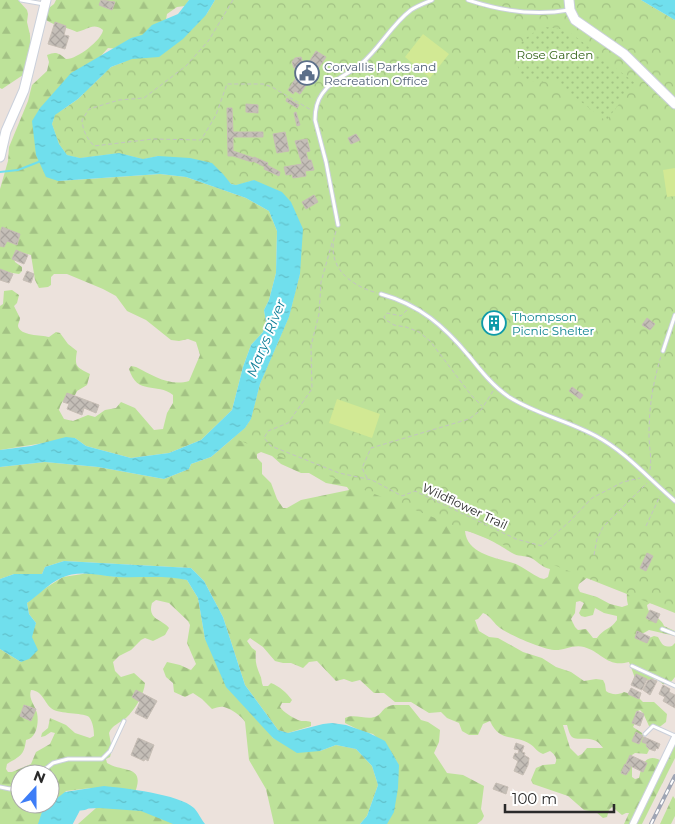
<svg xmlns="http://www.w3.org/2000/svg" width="675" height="824" font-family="Montserrat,sans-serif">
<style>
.forest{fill:url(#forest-firs);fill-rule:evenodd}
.park{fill:url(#park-crowns)}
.garden{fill:url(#garden-dots)}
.pitch{fill:#d2e994}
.water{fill:url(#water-ripples)}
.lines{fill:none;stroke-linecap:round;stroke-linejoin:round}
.stream{stroke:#70dfed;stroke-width:2}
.river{stroke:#70dfed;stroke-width:12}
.building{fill:url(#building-cross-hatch);stroke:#c7beb5}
.lane-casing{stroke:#cad0db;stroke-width:5}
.street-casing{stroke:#cad0db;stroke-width:8}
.secondary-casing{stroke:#cad0db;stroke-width:11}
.path{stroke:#c3c3c3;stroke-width:1;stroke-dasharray:4 2.5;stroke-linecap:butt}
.lane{stroke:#fff;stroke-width:3}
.street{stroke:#fff;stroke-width:6}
.secondary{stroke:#fff;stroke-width:9}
.rail-casing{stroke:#9fa5b4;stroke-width:4}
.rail{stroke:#fff;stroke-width:2;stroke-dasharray:5.5;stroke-linecap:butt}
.labels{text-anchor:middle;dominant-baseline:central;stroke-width:4;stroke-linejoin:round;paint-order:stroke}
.park-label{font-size:12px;fill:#36661b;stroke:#fff}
.service-label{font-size:12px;fill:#4e5e75;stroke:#fff;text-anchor:start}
.culture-label{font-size:12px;fill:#0d838f;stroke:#fff;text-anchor:start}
.street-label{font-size:12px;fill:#2a2a2a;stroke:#fff}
.water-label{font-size:14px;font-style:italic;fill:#0f7f98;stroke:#fff}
</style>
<defs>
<pattern id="forest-firs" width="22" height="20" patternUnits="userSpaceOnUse" patternTransform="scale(1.25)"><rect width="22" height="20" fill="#bde299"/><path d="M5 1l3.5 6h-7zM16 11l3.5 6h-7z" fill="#a3c284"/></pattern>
<pattern id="park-crowns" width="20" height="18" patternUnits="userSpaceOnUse" patternTransform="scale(1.25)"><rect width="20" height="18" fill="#bde299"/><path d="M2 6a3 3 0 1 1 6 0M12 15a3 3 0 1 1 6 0" fill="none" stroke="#a3c284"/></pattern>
<pattern id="garden-dots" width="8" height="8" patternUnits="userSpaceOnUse" patternTransform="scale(1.25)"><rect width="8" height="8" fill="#bde299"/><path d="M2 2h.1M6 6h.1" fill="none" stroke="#a3c284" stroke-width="1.8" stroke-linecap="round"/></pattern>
<pattern id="water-ripples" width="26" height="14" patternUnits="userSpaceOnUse" patternTransform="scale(1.25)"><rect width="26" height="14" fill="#70dfed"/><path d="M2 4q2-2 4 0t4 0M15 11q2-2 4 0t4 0" fill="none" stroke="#61c0cb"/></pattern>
<pattern id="building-cross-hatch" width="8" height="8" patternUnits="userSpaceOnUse" patternTransform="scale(1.25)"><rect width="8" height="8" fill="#c4beb7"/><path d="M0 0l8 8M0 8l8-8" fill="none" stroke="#a9a39e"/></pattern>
</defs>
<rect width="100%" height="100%" fill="#ece2dc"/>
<path class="forest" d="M 0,0 L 18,0 L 27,10 L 28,14 L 27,22 L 30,35 L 31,52 L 26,73 L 2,89 L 0,88 Z
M 56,0 L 189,0 L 185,6 L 177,7 L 167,14 L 165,25 L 150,37 L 120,49 L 108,48 L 92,66 L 58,181 L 160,174 L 186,177 L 246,198 L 269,211 L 277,231 L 276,273 L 269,300 L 264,310 L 266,322 L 263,332 L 251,345 L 243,367 L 232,410 L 201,440 L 169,453 L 131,458 L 86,446 L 75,438 L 0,450 L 0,306 L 3,304 L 4,291 L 12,290 L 19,295 L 17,303 L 14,306 L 20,318 C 20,321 18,323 18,326 C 20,336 41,335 49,337 L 56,332 L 60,333 L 68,344 L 77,351 C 74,368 77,367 90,374 L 87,385 L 77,391 L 75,395 C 65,397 62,400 59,410 L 64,419 L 73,421 L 88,415 L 95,417 L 105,410 L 116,408 L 121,402 L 135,408 L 154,430 L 163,429 L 167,413 L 173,403 L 173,395 C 157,382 137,396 129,369 L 131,366 L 136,367 C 152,375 170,387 189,381 L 200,355 L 196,342 L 188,339 L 179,341 L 171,340 L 146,320 L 127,311 L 116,296 L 103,289 L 67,274 L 54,274 L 51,277 L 51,285 L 48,287 L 39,288 L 35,280 L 31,255 L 19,252 L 14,258 L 15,262 L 22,267 L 22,271 L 19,274 L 0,271 L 0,189 L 8,161 L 9,147 L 28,101 L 32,85 L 47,71 L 49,62 L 47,55 C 56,51 59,53 66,59 C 76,60 102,40 103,30 C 93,22 87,30 77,32 C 66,27 55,26 46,20 L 45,11 L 54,4 Z
M 221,0 L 473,0 L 477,7 L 477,15 L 473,21 L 445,9 L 441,10 L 439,28 L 425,36 L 413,32 L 406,28 L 406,24 L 416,11 L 412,4 L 407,14 C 399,15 387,21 386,31 C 386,35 386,39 386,43 C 379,52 368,52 365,40 L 362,38 L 349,40 L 349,48 L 356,62 L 351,68 L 333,68 L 330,65 L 330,61 L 333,58 L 336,50 L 333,46 L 329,45 L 322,54 L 314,56 L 307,61 L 285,60 L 261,63 L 255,69 L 255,73 L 242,81 L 239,91 L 231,92 L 228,94 L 228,102 L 236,111 L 240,122 L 234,132 L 232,138 L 233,142 L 236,145 L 248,148 L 254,152 L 269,157 L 278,165 L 287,178 L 303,179 L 303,183 L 301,190 L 303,193 L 307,194 L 308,206 L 319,211 L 322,214 L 328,209 L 339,211 L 354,206 L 358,198 C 354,193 349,194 344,190 L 351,174 L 354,171 L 361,173 L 365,189 L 368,191 L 371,189 C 373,174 380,166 390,156 L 387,148 L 383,146 L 372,149 L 369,147 L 364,146 L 351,162 L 343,162 L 337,157 L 331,141 L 334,137 L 345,134 L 356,138 L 359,135 L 362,128 L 370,126 L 372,123 L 371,119 L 357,108 C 354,94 367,93 373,85 C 376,81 377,77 380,73 L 375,71 L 374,67 C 377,54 387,51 398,47 L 406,57 L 417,62 L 419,69 L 415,75 L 404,79 L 401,91 L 393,100 L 393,108 L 390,111 L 378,127 L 377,134 L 385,136 L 396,133 L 402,127 L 405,120 L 420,112 L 426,117 L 428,125 L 416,128 L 413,131 L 425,132 L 433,135 L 446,150 L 433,159 L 430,171 L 413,179 L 413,183 L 405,191 L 405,199 L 409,199 L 429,192 L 465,165 L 480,162 L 497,164 L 512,158 L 555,150 L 572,149 L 588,152 L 593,145 C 599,144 603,142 606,148 L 603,159 L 612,166 L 621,175 L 621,191 L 618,202 L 619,217 L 617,224 L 624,247 L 617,262 L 609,265 C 609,278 616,286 627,291 L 628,303 L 622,319 L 622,327 L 626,334 L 641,349 L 649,350 L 663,357 C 669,354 668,350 667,344 L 655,343 L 652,340 L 651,332 L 660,324 L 663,307 L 675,286 L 675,473 L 666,470 L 657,460 L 658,452 L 654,452 L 648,467 L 636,466 L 626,458 L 617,440 L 605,434 L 603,430 L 588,422 L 587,414 L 600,405 L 604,406 L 609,421 L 614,426 L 621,422 L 623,414 L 620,410 L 612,406 L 595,386 L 582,376 L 565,345 L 559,323 L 555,323 L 551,330 L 544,333 L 523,327 L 508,318 L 492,320 L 490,323 L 490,327 L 504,336 C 504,343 496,351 490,354 L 482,351 L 479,338 L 468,343 C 462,336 466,331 471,325 L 470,317 L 466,315 C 454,316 450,323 442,308 C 445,296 462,294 459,280 L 451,276 L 451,268 L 455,266 L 452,258 C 456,249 463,250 472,251 L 472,255 L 466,259 L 464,263 L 470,274 L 469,281 L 476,287 L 473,293 L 469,293 L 463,298 L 464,302 L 479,309 L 483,302 L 483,293 C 499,287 509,304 523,309 L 534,306 L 541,296 L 556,290 L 559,283 L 557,275 L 561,263 L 560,256 L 562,244 L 558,243 L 555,246 L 551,246 C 544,241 544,236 544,228 L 535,219 L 519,213 L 517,210 L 510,210 L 507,213 L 516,221 L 515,225 L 511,232 L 499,229 C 495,222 491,216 484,212 C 476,216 474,225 466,229 L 455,224 L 451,225 L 443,223 L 443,219 L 439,217 L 435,218 L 432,230 L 429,232 L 417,230 L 405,239 L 404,255 L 407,265 L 416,272 L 414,279 L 410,281 L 401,281 L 381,285 L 369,285 L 362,279 C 370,273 382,276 388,270 L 386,257 L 369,257 L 357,260 L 355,256 L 357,252 L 356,248 L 348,247 L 341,236 L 338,227 L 334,227 L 331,234 L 334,258 L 338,260 L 344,255 L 347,257 L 351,265 L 345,271 L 345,275 L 363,293 L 383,296 L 388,302 C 386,318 389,318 403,323 L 406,331 L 414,328 L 413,312 L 418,311 L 426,313 L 441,331 L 459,347 L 465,357 L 458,366 L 450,365 L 448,368 L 455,378 L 467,379 C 472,391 479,397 492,401 L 498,397 C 508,399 511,412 521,413 L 526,412 L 527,395 L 531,388 C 547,387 551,384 563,395 L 562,403 L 574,407 L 579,413 L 575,428 L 582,442 C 592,447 598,450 609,445 C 618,450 619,459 621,468 C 628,469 633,471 636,478 L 628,486 L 617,492 L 610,502 L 596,511 L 591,517 L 583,537 L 583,545 L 593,562 L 600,562 L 619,520 L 626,516 L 637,513 L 642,507 L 646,507 L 651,514 L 654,537 L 653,541 L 650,543 L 641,545 L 631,552 L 623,549 L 617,554 L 615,561 L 626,565 L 629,568 L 631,575 L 623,585 L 611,580 L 595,580 L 592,577 L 588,577 L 579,584 L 578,588 L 580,592 L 597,597 L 610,604 L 622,607 L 628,605 C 625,594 627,581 642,580 L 652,587 L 656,588 L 658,585 C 654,579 648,575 650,567 L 657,562 C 664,564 670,559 675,554 L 675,609 L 650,603 L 647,605 C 648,617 661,616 664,626 L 675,631 L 675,636 L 649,630 L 642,634 L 647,639 L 654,636 L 658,637 C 662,644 663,648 672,646 L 675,643 L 675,677 L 671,682 L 663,684 L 656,679 L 639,681 L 635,678 L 629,662 C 607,668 602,652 584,647 C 573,644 563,651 554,650 C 542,649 510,635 500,628 C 494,624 491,616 483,613 L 478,619 L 475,620 L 479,631 L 489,637 L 498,638 L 523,652 L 542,658 L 556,667 L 571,672 L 584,681 L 596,679 L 603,680 L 605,684 L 606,691 C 611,695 619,695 624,692 L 637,696 L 643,702 L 654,702 L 667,714 L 666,722 L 657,729 L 649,726 L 643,713 L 640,710 L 636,712 C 634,718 636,723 633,727 L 642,733 L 649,750 L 647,754 L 635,753 L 632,755 L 632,777 L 635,779 L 639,778 C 642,762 647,752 664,762 L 668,760 L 670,748 L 675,740 L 675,758 L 642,824 L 636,824 L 638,819 L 634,818 L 629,824 L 624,824 L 629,813 L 626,813 L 622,815 L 612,807 L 609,810 L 607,817 L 603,818 L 596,812 L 584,810 L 568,796 L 533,784 L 531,780 L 536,768 L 543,765 L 555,764 C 558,758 555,755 550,751 L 543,754 C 537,752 535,747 530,744 C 514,734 500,743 490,721 L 483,724 L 478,735 L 469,735 L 462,731 L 459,723 L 447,718 L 441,712 L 429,713 L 411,702 L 395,702 L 384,693 L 374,693 L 360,680 L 352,682 L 344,679 L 336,681 L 317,661 L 309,662 L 303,668 L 291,663 L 283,663 L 275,661 L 263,647 L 250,638 L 247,641 L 252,648 L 256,651 C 255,661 256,666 260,675 C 262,678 261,682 263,686 L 268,686 L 271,683 C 279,686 287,693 292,700 L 290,703 L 282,703 L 280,707 C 283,712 292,717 298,720 C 303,722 306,720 311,722 L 311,726 L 288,733 L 278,730 L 245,685 L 223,617 L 204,581 L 191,568 L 64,561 L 45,567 L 42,574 L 14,574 L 0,579 L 0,467 L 45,462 L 98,467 L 164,479 L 189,469 L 191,464 L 211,457 L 245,428 L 251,419 L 260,384 L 289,317 L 300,274 L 303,229 L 291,202 L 282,192 L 254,180 L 236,185 L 231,184 L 223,174 L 212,163 L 190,158 L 158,156 L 143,159 L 119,153 L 80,158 L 67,155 L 59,144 L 52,124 L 53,119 L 63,109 L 66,101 L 74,98 L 84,90 L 95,86 L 108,69 L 120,65 L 133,55 L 146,55 L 156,48 L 163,40 L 171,39 L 181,33 L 193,29 L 196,21 L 214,10 ZM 337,402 L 369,416 L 375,422 L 386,418 L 401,427 L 418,433 L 419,436 L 411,440 L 420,455 L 415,467 L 416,471 L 428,473 L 436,469 L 452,468 L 473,471 L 484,479 L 492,481 L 513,472 L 521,487 L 533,485 L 534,489 L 534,501 L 539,507 L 535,528 L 543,538 L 544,542 L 536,542 L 525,538 L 513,537 L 483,522 L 440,507 L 423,496 L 418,485 L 413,479 L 402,474 L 393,467 L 377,461 L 365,462 L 358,456 L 361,448 L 360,444 L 352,442 L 340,442 L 334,437 L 337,421 L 332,407 L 333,403 ZM 314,438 L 325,438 L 327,441 L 324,443 L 334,457 L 342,456 L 344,460 L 343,463 C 331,463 318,460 309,452 L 310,439 ZM 261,452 L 272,456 L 281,464 L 301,473 L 309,473 L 326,483 L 347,487 L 349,490 L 301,500 L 287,508 L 283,508 L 277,499 L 271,483 L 262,474 L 262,463 L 257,458 L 257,454 ZM 465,531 C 480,532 502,547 514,554 C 520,557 527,555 533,559 C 539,563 542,567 550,569 L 548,577 L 544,579 L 540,578 C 532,574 524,568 516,564 C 499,558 467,555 465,531 ZM 580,601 L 584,603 L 579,613 L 581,616 L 585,617 L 593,615 L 595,608 L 604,613 L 617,616 L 617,620 C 610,630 604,628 597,638 L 593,638 L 586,629 L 578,630 L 575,627 L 571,619 L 575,613 L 576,602 ZM 563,725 L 567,725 C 568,728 569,734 572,737 C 579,742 594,733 603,748 L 587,748 L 582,754 L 578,756 L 570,748 Z
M 89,573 L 117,577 L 171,576 L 187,580 L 198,598 L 205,639 L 273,738 L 320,751 L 336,745 L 356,749 L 372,766 L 378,785 L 367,816 L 360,824 L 274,824 L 266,789 L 249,760 L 245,722 C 242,716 231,709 224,707 C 220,706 216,708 212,709 L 202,699 L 193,693 L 185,697 L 174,692 L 173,683 L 166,677 L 163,669 L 167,662 L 180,665 L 191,670 L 196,664 L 187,643 L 190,625 L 188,621 L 169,603 L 156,600 L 152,603 C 147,620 162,619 169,628 L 165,635 L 153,641 L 145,638 L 141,640 L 131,650 L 119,656 L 113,662 L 115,671 L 121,677 L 134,673 L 145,683 C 144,695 135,709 126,718 C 120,723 112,725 109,733 L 112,750 L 110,757 L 106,759 L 107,763 C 123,773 147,764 134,795 L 91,788 L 66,791 L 39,824 L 0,824 L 0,649 L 21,662 L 36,623 L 29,614 L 27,603 L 44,589 L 63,577 ZM 31,690 C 44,691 44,705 54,710 C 63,714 85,713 89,717 C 93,722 94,730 94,736 L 90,738 L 75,733 L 66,725 L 50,718 L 48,728 L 42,733 L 41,737 L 45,736 L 51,732 L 55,733 L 50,744 L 36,752 L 31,764 L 12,772 L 8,772 L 6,769 L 7,764 C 20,756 24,756 26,740 C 37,738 39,722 37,713 C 35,705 28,699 31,690 ZM 20,774 L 50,774 L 50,804 L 20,804 Z
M 393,705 L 409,705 L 421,720 L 428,722 L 440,730 L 439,742 L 434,753 L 447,773 L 463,775 L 484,786 L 481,809 L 484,816 L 482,820 L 477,824 L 384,824 L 398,781 L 398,764 L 391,752 L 373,734 L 361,731 L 345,723 L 345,718 C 355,713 368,721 377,716 C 384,712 381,708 393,705 Z
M 673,796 L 675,799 L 675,816 L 671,824 L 660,824 Z
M 143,805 L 176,824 L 78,824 L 96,808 Z"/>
<path class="park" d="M 215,0 L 641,0 L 675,20 L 675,613 L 233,438 L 245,428 L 251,419 L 260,384 L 289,317 L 300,274 L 254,180 C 246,182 236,188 229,182 L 158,156 L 143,159 L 119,153 L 80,158 L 67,155 L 59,144 L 52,124 L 55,115 L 78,99 L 111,67 L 132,59 L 159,57 L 183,39 L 206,15 Z"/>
<path class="garden" d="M 546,27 L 567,30 L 635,83 L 606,121 L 550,78 C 543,86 529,81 521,76 C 510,48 521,37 546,27 Z"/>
<path class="pitch" d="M 423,34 L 449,54 L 430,78 L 405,57 Z
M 675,168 L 675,196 L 667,197 L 663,170 Z
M 337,399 L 380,414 L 372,438 L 329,423 Z"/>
<path class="water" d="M 189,0 L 215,0 L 206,15 L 183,39 L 159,57 L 132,59 L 111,67 L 78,99 L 55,115 L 52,124 L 59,144 L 67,155 L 80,158 L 119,153 L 143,159 L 158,156 L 190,158 L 212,163 L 223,174 L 231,184 L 236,185 L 254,180 L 282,192 L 291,202 L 303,229 L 300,274 L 289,317 L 260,384 L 251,419 L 245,428 L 211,457 L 191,464 L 189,469 L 164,479 L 98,467 L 45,462 L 0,467 L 0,450 L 31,446 L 66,437 L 75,438 L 86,446 L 131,458 L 169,453 L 201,440 L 232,410 L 243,367 L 251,345 L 263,332 L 266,322 L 264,310 L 269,300 L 276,273 L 277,231 L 269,211 L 246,198 L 186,177 L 160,174 L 58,181 L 46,177 L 36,155 L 32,121 L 40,108 L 71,73 L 131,38 L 142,35 L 152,25 L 178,14 Z
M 641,0 L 675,0 L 675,20 Z
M 64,561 L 191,568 L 204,581 L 223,617 L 245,685 L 278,730 L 288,733 L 323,724 L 332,723 L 346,725 L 369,733 L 385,741 L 399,765 L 398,788 L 394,812 L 387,824 L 360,824 L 367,816 L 378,785 L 372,766 L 356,749 L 336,745 L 320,751 L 297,753 L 273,738 L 226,687 L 205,639 L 198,598 L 187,580 C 164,575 141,578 118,577 C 100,576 79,569 61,578 C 48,584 39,595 27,603 L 29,614 L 36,623 L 32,637 L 38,650 L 29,659 L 21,662 L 0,649 L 0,579 L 14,574 L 42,574 L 45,567 Z
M 104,786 C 124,788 179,794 194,808 C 198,812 201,819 205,824 L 173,824 L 141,811 L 99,808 L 80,809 L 71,813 L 64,824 L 38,824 L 43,809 L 65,792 Z"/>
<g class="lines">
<path class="stream" d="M 0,172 L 18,170 L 41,161"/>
<path class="river" d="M 66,824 L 76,805 L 84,804"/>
</g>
<path class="building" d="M 101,0 L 115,2 L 112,10 L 99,5 Z
M 55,22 L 66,26 L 64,35 L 69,36 L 65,49 L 48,44 Z
M 316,51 L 326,57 L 300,94 L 295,91 L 293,94 L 288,90 L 302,69 L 300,67 L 294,68 L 292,62 L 295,58 L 301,57 L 303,63 L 307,65 Z
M 287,98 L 299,105 L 297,108 L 286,101 Z
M 246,104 L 258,105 L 258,113 L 246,112 Z
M 227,108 L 232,108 L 233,132 L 263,132 L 263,137 L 233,137 L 233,151 L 254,158 L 254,157 L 268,163 L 267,165 L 280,172 L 279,176 L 264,169 L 265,167 L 253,161 L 252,162 L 233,156 L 228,156 Z
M 296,112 L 300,125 L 297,126 L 294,113 Z
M 285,132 L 289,151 L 277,153 L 273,134 Z
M 356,134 L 360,140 L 351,144 L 348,138 Z
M 307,139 L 310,151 L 306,152 L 308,160 L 311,160 L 314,170 L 305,171 L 306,176 L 293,178 L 292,174 L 286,175 L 284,167 L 302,164 L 295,141 Z
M 314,195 L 318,202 L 306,209 L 302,202 Z
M 2,227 L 20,234 L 17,245 L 7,241 L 4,247 L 0,246 L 0,232 Z
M 16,250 L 28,255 L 24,264 L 12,259 Z
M 0,269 L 13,274 L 9,283 L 0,280 Z
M 27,271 L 34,274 L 31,283 L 23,280 Z
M 491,312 L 505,328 L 498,334 L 484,318 Z
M 647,318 L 655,324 L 650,330 L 642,325 Z
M 572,387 L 583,395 L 580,399 L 569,391 Z
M 67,393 L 99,405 L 96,413 L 84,408 L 82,415 L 67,409 L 69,404 L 63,402 Z
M 647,553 L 653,556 L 646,571 L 640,568 Z
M 650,610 L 660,614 L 656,623 L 646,618 Z
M 637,631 L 650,637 L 647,643 L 635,638 Z
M 636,674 L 647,679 L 642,690 L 631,685 Z
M 651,679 L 657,681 L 650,695 L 643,690 L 648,680 L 650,680 Z
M 663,685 L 670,689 L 669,692 L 675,695 L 675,708 L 663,701 L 665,697 L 659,694 Z
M 631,688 L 641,693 L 639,699 L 628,694 Z
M 136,690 L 157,701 L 147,719 L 135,713 L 140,702 L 132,697 Z
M 24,705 L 36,709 L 31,721 L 20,716 Z
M 637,711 L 644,714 L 640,726 L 632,723 Z
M 636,732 L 643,736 L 639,744 L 632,741 Z
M 644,737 L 660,744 L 658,749 L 656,748 L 655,751 L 649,749 L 646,746 L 647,744 L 642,742 Z
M 138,738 L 154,745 L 148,761 L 145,759 L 144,761 L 131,755 Z
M 516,743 L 524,746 L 522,752 L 525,753 L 524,755 L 529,758 L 528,765 L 523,775 L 514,771 L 518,761 L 513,758 L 515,753 L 518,754 L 519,750 L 514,749 Z
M 630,755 L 647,763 L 643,772 L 626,764 Z
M 625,764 L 631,768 L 626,775 L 621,773 Z
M 496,783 L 508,787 L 506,794 L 493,789 Z"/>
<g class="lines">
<g class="lane-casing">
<path id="lane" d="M 21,0 L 44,4
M 468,0 C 501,11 535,16 569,10
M 338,225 L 326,162 L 315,120 C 315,111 317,101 322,94 C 331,80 349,74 361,64 C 380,48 391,25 411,10 C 417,6 425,3 432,0
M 381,294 C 420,305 444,326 469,356 C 481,371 493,386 509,397 C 536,414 568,421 596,436 C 626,452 649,479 675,501
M 663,351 L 675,315
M 662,629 L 675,634
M 632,666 L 675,686
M 645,734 L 653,726 L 675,736
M 39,774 L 53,763 L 68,759 L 102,759 L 110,751 L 124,721
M 0,787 L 10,789 L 20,785"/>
</g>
<g class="street-casing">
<path id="street" d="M 633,824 L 675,737"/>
</g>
<g class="secondary-casing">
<path id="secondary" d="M 569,0 L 570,10 L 575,20 L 624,54 L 675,104
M 0,157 L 6,131 L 24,90 L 46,0"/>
</g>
<path class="path" d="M 233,0 L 209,40 L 186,66 L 144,98 L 119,100 L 89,109 L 82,120 C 83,131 86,137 94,146 L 153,139 L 201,140 L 216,115 L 227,84 L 263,84 L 272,87 L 311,110
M 336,231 C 325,264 346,284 377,293
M 332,243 L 321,282 L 319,314 L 311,346 L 312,389 L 288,423 L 268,431 L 264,438 L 271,446 L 339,473 L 372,480 L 402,496 L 415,491 L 516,539 L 542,546 L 569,522 L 592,498 L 623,482 L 640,478
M 407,310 L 401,316 L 387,313 L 384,317 L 386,320 L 394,325 L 406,327 L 419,332 L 430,341 L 471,395 L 482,406
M 650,470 C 652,458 649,447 649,435 C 649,406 653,383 661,356
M 367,478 L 362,468 L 371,448 L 469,419 L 481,410 L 493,391
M 646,526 L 660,496
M 594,555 L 597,539 L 603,527 L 647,483"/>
<use href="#lane" class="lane"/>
<use href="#street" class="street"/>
<use href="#secondary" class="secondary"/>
<g class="rail-casing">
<path id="rail" d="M 651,824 L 675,776"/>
</g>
<use href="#rail" class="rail"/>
</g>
<defs>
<g id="civic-ring" transform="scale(1.25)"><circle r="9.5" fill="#fff" stroke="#5c6f8a" stroke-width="1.5"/><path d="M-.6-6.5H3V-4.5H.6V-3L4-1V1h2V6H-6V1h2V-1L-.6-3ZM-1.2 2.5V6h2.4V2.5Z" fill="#5c6f8a"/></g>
<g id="building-ring" transform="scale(1.25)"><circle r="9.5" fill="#fff" stroke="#0f9aa8" stroke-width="1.5"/><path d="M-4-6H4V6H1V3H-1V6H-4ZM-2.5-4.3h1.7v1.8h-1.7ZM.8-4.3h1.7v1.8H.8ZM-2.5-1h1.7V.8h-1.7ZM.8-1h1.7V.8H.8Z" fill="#0f9aa8"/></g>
</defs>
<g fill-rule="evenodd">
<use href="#civic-ring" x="307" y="73"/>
<use href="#building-ring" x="494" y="323"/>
</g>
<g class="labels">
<g class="park-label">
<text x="555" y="54">Rose Garden</text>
</g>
<g class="service-label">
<text x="324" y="66">Corvallis Parks and<tspan x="324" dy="14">Recreation Office</tspan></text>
</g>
<g class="culture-label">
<text x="512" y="316">Thompson<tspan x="512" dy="14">Picnic Shelter</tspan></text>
</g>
<g class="street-label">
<text transform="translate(465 506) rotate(25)">Wildflower Trail</text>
</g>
<g class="water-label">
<text transform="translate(266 338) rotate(-68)">Marys River</text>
</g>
</g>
<g transform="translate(35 789) rotate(21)"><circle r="24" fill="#ffffff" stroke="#aaaaaa"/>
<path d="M0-4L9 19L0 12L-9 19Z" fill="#3d7df7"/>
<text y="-8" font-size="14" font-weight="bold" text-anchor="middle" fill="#2a2a2a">N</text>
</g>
<path d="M505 804v8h109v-8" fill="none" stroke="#2a2a2a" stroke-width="2.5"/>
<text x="512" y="804" font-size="15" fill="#2a2a2a" stroke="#ffffff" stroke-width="4" paint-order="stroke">100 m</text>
</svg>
